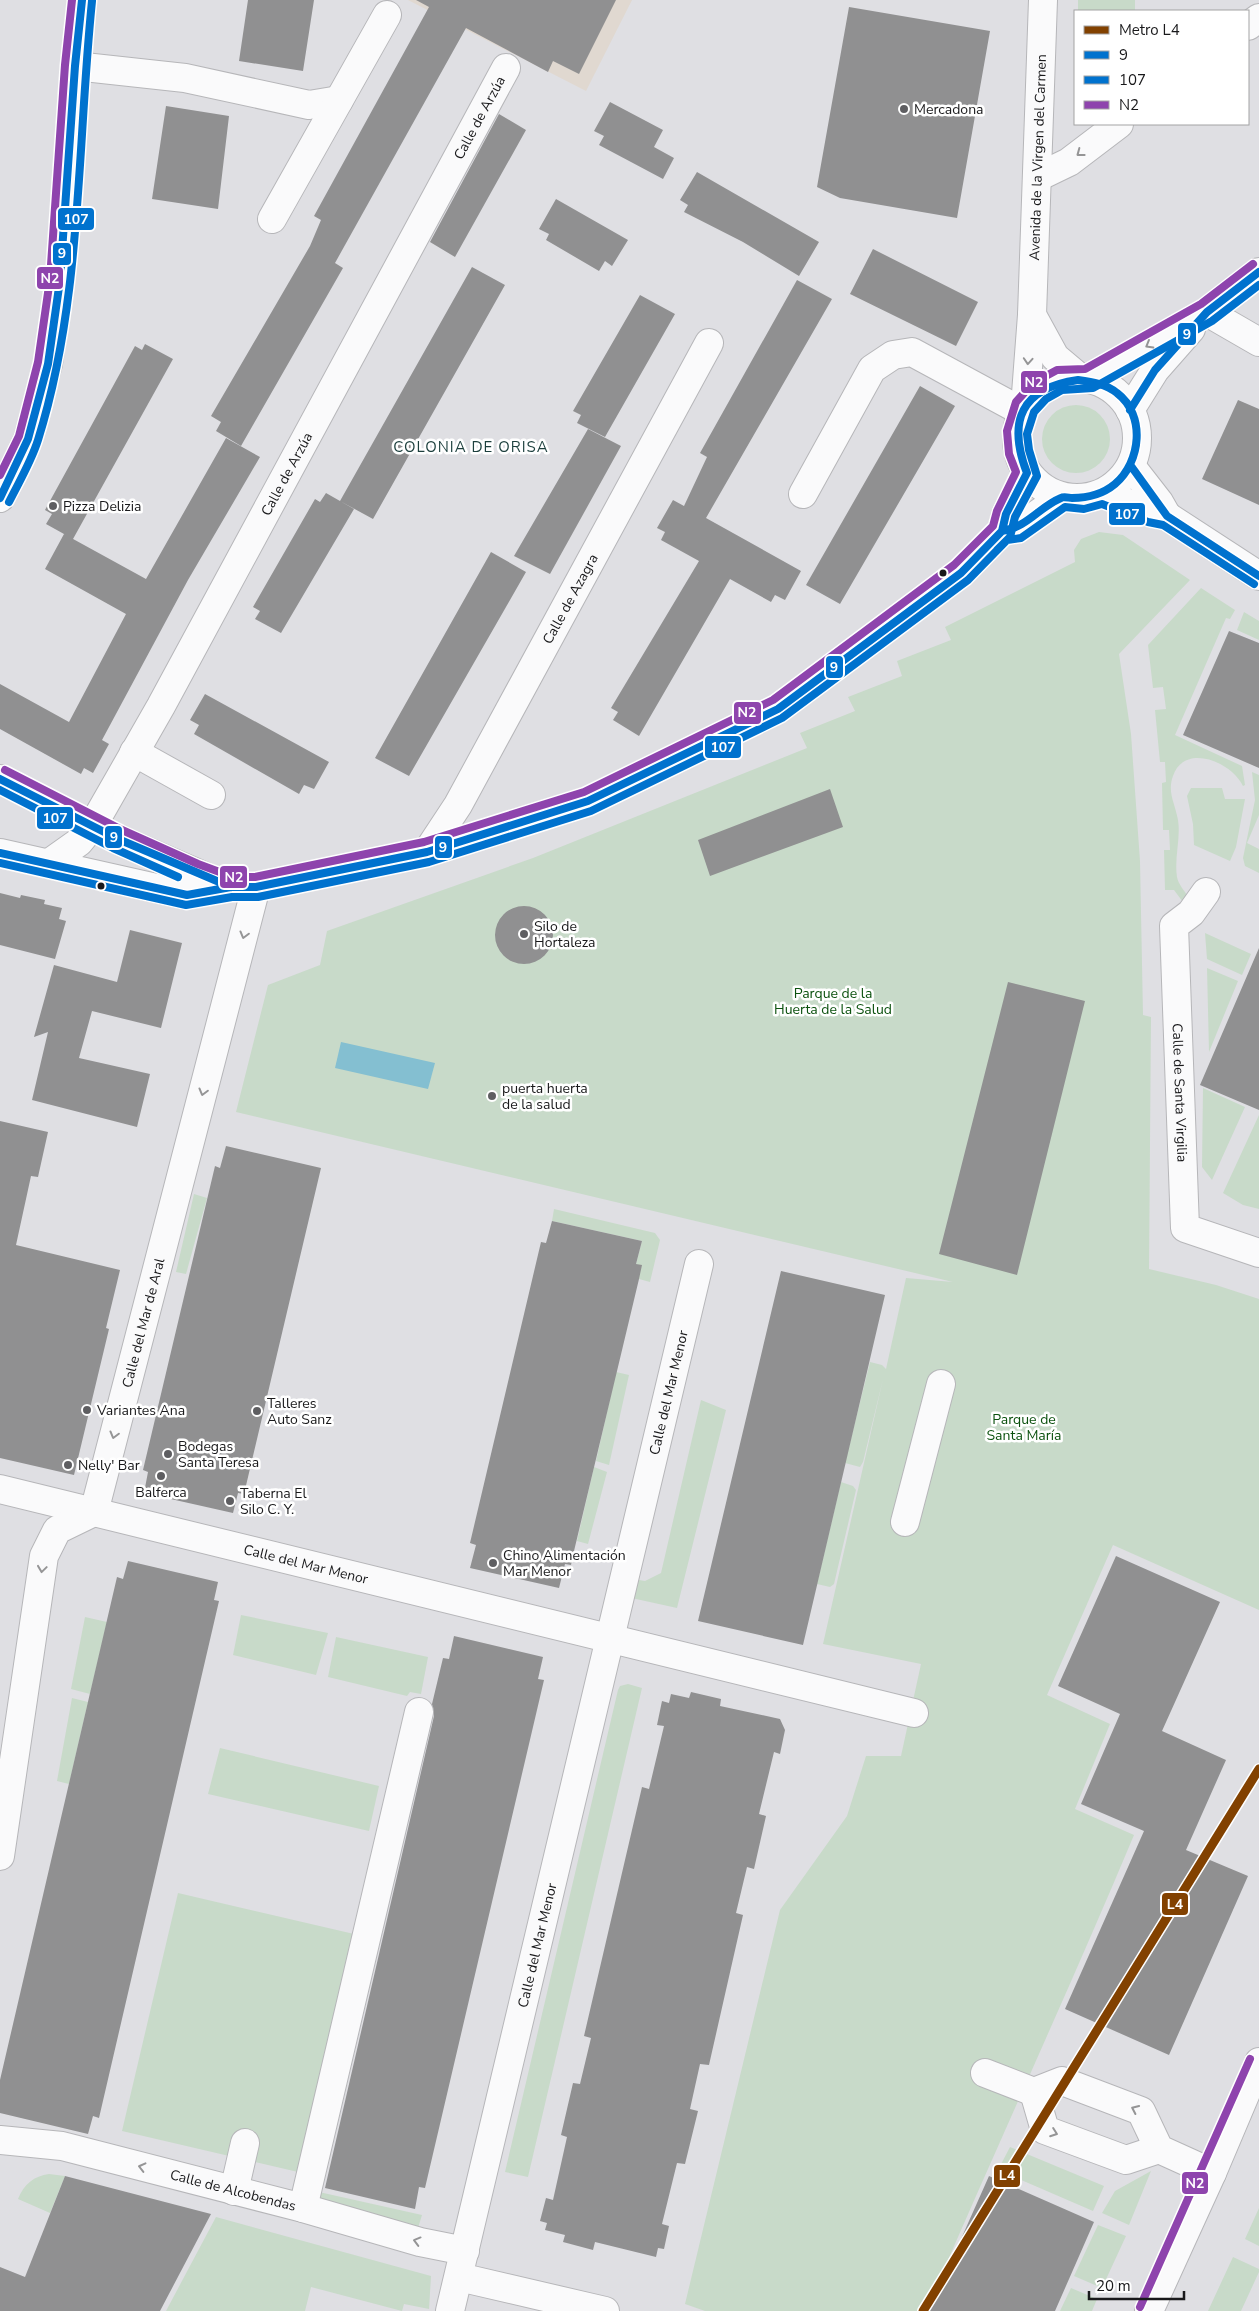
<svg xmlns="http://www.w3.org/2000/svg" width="1259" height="2311" font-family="'Nunito Sans',sans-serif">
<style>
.education{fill:#e0d8d0}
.green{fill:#c8dac9}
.water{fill:#84bfd1}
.building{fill:#909091}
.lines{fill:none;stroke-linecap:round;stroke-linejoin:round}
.minor-casing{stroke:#b6b6b9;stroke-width:30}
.minor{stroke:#fafafb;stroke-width:28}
.bus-1-casing{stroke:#fff;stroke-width:11}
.bus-2-casing{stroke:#fff;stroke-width:11}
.bus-3-casing{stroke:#fff;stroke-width:11}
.bus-1{stroke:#0072ce;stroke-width:8}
.bus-2{stroke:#0072ce;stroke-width:8}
.bus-3{stroke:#8e44ad;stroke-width:8}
.metro-1-casing{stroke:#fff;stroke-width:12}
.metro-1{stroke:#824100;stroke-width:9}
.oneway{stroke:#959596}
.poi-dot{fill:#5e5e61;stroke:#fff;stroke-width:2}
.bus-dot{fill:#19191b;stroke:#fff;stroke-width:2}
.labels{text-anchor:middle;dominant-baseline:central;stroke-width:5;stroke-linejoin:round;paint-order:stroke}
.poi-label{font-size:14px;fill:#19191b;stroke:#fff;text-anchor:start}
.street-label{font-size:14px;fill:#19191b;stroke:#fff}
.park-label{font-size:14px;fill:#0b510e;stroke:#fff}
.neighbourhood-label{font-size:15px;letter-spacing:1px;fill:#1c3f3d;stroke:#fff}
.line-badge{stroke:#fff;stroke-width:2}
.badge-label{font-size:14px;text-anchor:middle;font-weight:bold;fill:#fff}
</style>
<rect width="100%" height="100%" fill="#dfdfe3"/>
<path class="education" d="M 408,0 L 632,0 L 586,91 Z"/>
<path class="green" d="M 1078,0 L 1135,0 L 1135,11 L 1078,11 Z
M1042 439a34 34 0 1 1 68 0a34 34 0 1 1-68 0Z
M 1099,532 L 1123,535 L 1190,580 L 1119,654 L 1131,734 L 1140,861 L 1143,1015 L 1151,1017 L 1149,1269 L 1216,1285 L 1259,1299 L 1259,1610 L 1113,1545 L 1047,1695 L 1110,1724 L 1075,1809 L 1134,1835 C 1067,1995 994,2152 926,2311 L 705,2311 L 685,2304 L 780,1910 L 847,1816 L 866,1756 L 901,1756 L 921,1664 L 823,1644 L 883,1379 L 863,1462 L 860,1467 L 845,1463 L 870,1362 L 882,1365 L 886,1369 L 906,1278 L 953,1282 L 236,1112 L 268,985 L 320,965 L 327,931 L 533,858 L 807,748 L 800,733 L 855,711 L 848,697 L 902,676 L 897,661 L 951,640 L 945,627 L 1075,562 L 1074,550 L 1081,539 Z
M 1201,588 L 1235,610 L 1230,619 L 1226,618 L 1175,735 L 1242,766 L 1245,785 L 1243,786 C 1231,761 1184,743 1173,776 C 1167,792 1175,803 1178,820 C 1181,838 1174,858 1177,877 C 1178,884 1185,891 1188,897 L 1183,902 L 1174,890 L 1165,890 L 1164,850 L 1170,850 L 1169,830 L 1163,830 L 1162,783 L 1166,782 L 1165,762 L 1160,762 L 1155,710 L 1166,709 L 1163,687 L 1153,688 L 1148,645 Z
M 1244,612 L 1259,621 L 1259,640 L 1237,630 Z
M 1252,772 L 1259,775 L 1259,815 L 1247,843 L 1259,849 L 1259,873 L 1245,866 L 1243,858 L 1255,800 Z
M 1191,788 L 1222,788 L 1225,799 L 1245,799 L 1236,847 L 1230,861 L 1194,845 L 1193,824 L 1187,796 Z
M 1205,933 L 1251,954 L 1242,975 L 1207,959 Z
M 1207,968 L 1238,981 L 1209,1052 Z
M 1203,1088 L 1245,1107 L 1212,1180 L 1202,1167 Z
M 1259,1115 L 1259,1209 L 1243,1205 L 1223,1193 Z
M 194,1194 L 207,1198 L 186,1274 L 176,1272 Z
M 554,1209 L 655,1233 L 660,1240 L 650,1282 L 639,1279 L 636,1264 L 642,1241 L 552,1221 Z
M 616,1372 L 629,1375 L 609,1465 L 596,1461 Z
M 701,1400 L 726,1410 L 677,1608 L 627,1597 L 633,1579 L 645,1581 L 661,1573 Z
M 594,1467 L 607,1472 L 588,1544 L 577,1541 Z
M 841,1482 L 853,1486 L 856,1490 L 834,1584 L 830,1587 L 817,1584 Z
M 241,1615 L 328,1633 L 316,1675 L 233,1655 Z
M 85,1617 L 107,1622 L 90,1694 L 71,1689 Z
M 336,1637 L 428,1657 L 421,1694 L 410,1692 L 407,1696 L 328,1677 Z
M 628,1684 L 642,1688 L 528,2177 L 505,2172 L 618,1690 L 620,1686 Z
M 72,1698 L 88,1702 L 69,1784 L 57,1781 Z
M 220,1748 L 379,1786 L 369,1831 L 208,1794 Z
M 178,1893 L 354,1934 L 298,2172 L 122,2131 Z
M 1010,2147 L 1104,2186 L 1093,2211 L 998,2170 Z
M 1151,2171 L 1129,2225 L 1102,2213 L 1115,2191 Z
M 49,2174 L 65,2176 L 50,2213 L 18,2199 C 24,2184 34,2176 49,2174 Z
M 310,2190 L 422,2215 L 418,2228 L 308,2201 Z
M 1259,2208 L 1259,2246 L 1245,2239 Z
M 216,2217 L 431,2276 L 429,2309 L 404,2304 L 402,2311 L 311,2287 L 305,2311 L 166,2311 Z
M 1098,2225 L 1126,2236 L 1102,2288 L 1074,2276 Z
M 1233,2257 L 1259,2269 L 1259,2272 L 1241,2311 L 1208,2311 Z
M 1071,2288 L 1097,2299 L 1092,2311 L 1060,2311 Z"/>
<path class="water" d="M 341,1042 L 435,1063 L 428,1089 L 335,1068 Z"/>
<path class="building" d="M 248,0 L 314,0 L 303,71 L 239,61 Z
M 416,0 L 616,0 L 579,74 L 553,61 L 548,72 L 466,28 L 335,263 L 343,268 L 241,446 L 216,431 L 221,422 L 211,416 L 310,246 L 321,220 L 314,216 L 429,7 Z
M 849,7 L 990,31 L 957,218 L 840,198 L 817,187 Z
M 610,102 L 663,130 L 654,147 L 674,158 L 663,179 L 599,145 L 604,136 L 594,131 Z
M 166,106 L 229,116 L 218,209 L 152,199 Z
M 499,114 L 526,130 L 455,257 L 430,242 Z
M 697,172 L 819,242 L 799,276 L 743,242 L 684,212 L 688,205 L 680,200 Z
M 556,199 L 628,240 L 612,266 L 605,261 L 599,271 L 546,240 L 549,234 L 539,229 Z
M 873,249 L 978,302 L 956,346 L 850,294 Z
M 472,267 L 505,285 L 373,519 L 340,501 Z
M 797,280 L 832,299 L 706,518 L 801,571 L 785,600 L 775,595 L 771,602 L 730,579 L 639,736 L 613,720 L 618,712 L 611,708 L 699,561 L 661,540 L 665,532 L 657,528 L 673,500 L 684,506 L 707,457 L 700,453 Z
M 640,295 L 675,314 L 605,437 L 577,423 L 581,415 L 573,411 Z
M 145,344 L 173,359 L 73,539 L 46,524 L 52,514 L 45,510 L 135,346 L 142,350 Z
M 920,386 L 955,406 L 840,604 L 806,585 Z
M 1238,400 L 1259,409 L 1259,505 L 1202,479 Z
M 588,429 L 621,446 L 550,574 L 514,556 Z
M 226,438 L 260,457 L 188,580 L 102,740 L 109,744 L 93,773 L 84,768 L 81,774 L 0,729 L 0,684 L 69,722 L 126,614 L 45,569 L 64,534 L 146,579 Z
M 326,493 L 354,509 L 281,633 L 255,619 L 260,611 L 253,607 L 315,499 L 320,502 Z
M 491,552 L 526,572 L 409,776 L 375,758 Z
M 1229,631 L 1259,643 L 1259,768 L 1183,735 Z
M 205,694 L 329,762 L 314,789 L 304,785 L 299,794 L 194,734 L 199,725 L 190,720 Z
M 830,789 L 843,827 L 710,876 L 698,840 Z
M 0,893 L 20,898 L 21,895 L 45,900 L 44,904 L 62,908 L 59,919 L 66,921 L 55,959 L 0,945 Z
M495 935a29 29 0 1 1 58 0a29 29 0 1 1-58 0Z
M 130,930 L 182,943 L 161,1028 L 92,1011 L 79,1058 L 150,1074 L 137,1127 L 32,1100 L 48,1032 L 34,1037 L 54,965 L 117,982 Z
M 1259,948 L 1259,1110 L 1200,1085 Z
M 1008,982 L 1085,1001 L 1017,1275 L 939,1254 Z
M 0,1121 L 48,1132 L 38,1177 L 31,1176 L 16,1245 L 120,1270 L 106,1328 L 109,1329 L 74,1475 L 0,1458 Z
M 226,1146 L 321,1168 L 244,1494 L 238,1493 L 233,1513 L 144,1493 L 148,1472 L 143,1470 L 215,1166 L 220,1168 Z
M 552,1221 L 642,1241 L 636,1264 L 642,1265 L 639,1279 L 574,1551 L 571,1565 L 565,1564 L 559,1588 L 470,1568 L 476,1545 L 470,1543 L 541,1242 L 546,1243 Z
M 781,1271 L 885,1295 L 803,1645 L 698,1621 Z
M 1116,1556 L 1220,1602 L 1162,1731 L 1226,1760 L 1186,1850 L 1248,1876 L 1169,2055 L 1065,2009 L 1144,1831 L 1081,1804 L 1120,1714 L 1058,1686 Z
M 128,1561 L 218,1582 L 214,1600 L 219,1601 L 99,2118 L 93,2116 L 88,2134 L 0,2113 L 0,2080 L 117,1577 L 123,1579 Z
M 454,1636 L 543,1657 L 538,1679 L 544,1680 L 425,2188 L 419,2187 L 415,2209 L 325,2188 L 434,1716 L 432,1704 L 443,1658 L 449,1659 Z
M 691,1692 L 721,1699 L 720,1706 L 780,1719 L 785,1730 L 780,1754 L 774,1752 L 759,1814 L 766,1816 L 754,1869 L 747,1867 L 736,1913 L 743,1915 L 709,2065 L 700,2064 L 690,2109 L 698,2111 L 685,2164 L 677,2163 L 662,2224 L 669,2226 L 664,2249 L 658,2248 L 656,2257 L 595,2242 L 593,2250 L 563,2242 L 565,2235 L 545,2230 L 547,2223 L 540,2221 L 546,2198 L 553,2200 L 567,2137 L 561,2135 L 573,2083 L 580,2084 L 591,2038 L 584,2036 L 642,1787 L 649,1789 L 664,1726 L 657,1725 L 662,1701 L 669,1703 L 671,1694 L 689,1698 Z
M 65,2176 L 211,2214 L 160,2311 L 0,2311 L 0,2267 L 25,2277 Z
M 989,2176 L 1094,2222 L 1055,2311 L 929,2311 Z"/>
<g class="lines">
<g class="minor-casing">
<g id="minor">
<path d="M 1248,26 L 1259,18"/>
<path d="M 75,66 L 185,78 L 309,105 L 339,100"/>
<path d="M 1038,177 L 1069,162 L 1119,124"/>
<path d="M 272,219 L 387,15"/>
<path d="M 1207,312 L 1259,342"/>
<path d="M 1032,315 L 1055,357 L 1080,378"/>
<circle cx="1077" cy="438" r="60"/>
<path d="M 1088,379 L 1207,312 L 1259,272"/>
<path id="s1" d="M 1025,407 L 1032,315 L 1043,0"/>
<path d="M 1130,410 L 1155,370 L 1191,329"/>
<path d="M 1131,466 L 1159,502 L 1167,516"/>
<path d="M 1103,493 L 1152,513 L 1167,516 L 1259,576"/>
<path d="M 803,494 L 872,369 L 893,355 L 912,352 L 1023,412"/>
<path d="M 0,498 L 28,439 L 48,364 L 60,280 L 75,66 L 82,0"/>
<path d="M 1002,531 L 1016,529 L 1062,497"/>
<path d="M 134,752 L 211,795"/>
<path d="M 0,779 L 118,839 L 229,887"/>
<path id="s2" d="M 427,852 L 458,805 L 709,343"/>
<path d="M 0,853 L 187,895 L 231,887 L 256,887 L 427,852 L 588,801 L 778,709 L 961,573 L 1002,531 L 1006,514 L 1027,473"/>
<path id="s3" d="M 48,864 L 79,842 L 93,825 L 161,706 L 506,68"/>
<path id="s4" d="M 1206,892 L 1191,913 L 1174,926 L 1185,1228 L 1259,1253"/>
<path id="s5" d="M 0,1489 L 914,1713"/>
<path d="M 905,1522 L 941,1384"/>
<path id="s6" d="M 0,1856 L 44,1556 L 57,1530 L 94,1512 L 256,887"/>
<path d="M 985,2073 L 1034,2092 L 1062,2081 L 1141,2111 L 1159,2149 L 1212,2173"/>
<path d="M 1034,2092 L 1045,2130 L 1126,2160 L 1159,2149"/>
<path id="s7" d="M 0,2140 L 62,2146 L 303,2208 L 420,2242 L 465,2251"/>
<path d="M 234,2191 L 245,2143"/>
<path d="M 303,2208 L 419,1712"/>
<path d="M 459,2277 L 605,2311"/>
<path id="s8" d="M 450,2311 L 699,1264"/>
<path d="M 1149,2311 L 1212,2173 L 1259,2062"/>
</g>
</g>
<use href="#minor" class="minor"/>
<g class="bus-1-casing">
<path id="bus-1" d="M 1078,380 C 1092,382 1106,384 1117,393 C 1146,415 1141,462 1115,484 C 1103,494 1088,498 1072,498 C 1069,498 1064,496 1061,498 C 1039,507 1028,527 1002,531 L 1006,514 L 1027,473 C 1007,421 1021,388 1078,380 Z
M 1130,410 L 1155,370 L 1207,312 L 1259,272
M 1131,466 L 1167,516 L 1259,576
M 0,498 L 28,439 L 48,364 L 60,280 L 75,66 L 82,0
M 0,779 L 118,839 L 231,887
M 0,853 L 187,895 L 231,887
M 231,887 L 256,887 L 427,852 L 588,801 L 778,709 L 961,573 L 1002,531"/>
</g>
<g class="bus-2-casing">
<path id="bus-2" d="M 9,502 C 19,482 31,462 38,440 C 82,300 77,147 92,1
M 997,550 L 1007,540 L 1021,538 L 1065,507 L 1084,509 L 1102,504 L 1148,522 L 1163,525 L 1254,584
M 0,790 L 113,848 L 178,877
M 0,863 L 186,905 L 232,897 L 258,897 L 429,862 L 591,811 L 782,718 L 968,580 L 1010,537 L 1015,517 L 1037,476 L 1029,450 L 1027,434 L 1034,412 L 1046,399 L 1062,390 L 1093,388 L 1212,321 L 1259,285"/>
</g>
<g class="bus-3-casing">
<path id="bus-3" d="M 0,475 L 19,436 L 38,362 L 50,279 L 65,65 L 72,0
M 5,770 L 122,830 L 198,864 L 233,877 L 255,877 L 424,842 L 584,792 L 773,700 L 954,565 L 993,526 L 997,511 L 1016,472 L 1009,454 L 1007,431 L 1016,402 L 1033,383 L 1057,370 L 1085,369 L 1201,304 L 1253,264
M 1140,2307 L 1250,2059"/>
</g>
<use href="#bus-1" class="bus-1"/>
<use href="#bus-2" class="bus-2"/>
<use href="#bus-3" class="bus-3"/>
<g class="metro-1-casing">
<path id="metro-1" d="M 923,2311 L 1259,1769"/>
</g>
<use href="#metro-1" class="metro-1"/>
</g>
<defs><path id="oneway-chevron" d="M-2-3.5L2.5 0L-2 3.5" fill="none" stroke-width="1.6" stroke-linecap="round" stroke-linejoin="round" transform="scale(1.25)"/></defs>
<g class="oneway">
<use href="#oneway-chevron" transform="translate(1080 153) rotate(143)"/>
<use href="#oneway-chevron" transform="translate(1149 345) rotate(150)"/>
<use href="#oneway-chevron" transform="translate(1028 361) rotate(94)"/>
<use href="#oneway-chevron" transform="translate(244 935) rotate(105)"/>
<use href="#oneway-chevron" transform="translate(203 1092) rotate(105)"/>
<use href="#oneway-chevron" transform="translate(114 1435) rotate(105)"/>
<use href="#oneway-chevron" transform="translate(42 1569) rotate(98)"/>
<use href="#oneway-chevron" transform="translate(1135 2109) rotate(-155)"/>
<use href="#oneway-chevron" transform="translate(1054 2133) rotate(20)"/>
<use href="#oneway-chevron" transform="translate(142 2167) rotate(-166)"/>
<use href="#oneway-chevron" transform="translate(417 2241) rotate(-165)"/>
</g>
<g class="poi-dot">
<circle cx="904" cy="109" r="5"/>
<circle cx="53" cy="506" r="5"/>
<circle cx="524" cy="934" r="5"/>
<circle cx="492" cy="1096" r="5"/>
<circle cx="87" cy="1410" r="5"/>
<circle cx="257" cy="1411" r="5"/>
<circle cx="168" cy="1454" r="5"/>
<circle cx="68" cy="1465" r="5"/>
<circle cx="161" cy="1476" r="5"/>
<circle cx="230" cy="1501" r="5"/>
<circle cx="493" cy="1563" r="5"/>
</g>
<g class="bus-dot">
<circle cx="943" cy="573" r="4.5"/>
<circle cx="101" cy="886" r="4.5"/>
</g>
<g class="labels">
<g class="poi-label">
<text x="914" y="109">Mercadona</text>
<text x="63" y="506">Pizza Delizia</text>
<text x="534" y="926">Silo de<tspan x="534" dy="16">Hortaleza</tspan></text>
<text x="502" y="1088">puerta huerta<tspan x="502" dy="16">de la salud</tspan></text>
<text x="267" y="1403">Talleres<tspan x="267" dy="16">Auto Sanz</tspan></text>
<text x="97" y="1410">Variantes Ana</text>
<text x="178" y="1446">Bodegas<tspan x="178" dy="16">Santa Teresa</tspan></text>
<text x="78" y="1465">Nelly' Bar</text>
<text x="161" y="1492" text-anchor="middle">Balferca</text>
<text x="240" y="1493">Taberna El<tspan x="240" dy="16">Silo C. Y.</tspan></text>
<text x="503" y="1555">Chino Alimentación<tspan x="503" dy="16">Mar Menor</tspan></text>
</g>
<g class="street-label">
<text stroke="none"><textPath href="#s3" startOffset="866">Calle de Arzúa</textPath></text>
<text stroke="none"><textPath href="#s1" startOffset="250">Avenida de la Virgen del Carmen</textPath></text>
<text stroke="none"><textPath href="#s3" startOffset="461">Calle de Arzúa</textPath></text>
<text stroke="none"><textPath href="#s2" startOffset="291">Calle de Azagra</textPath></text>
<text stroke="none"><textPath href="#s4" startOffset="214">Calle de Santa Virgilia</textPath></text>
<text stroke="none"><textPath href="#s6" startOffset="569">Calle del Mar de Aral</textPath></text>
<text stroke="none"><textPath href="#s8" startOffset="944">Calle del Mar Menor</textPath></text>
<text stroke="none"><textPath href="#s5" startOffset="315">Calle del Mar Menor</textPath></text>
<text stroke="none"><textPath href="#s8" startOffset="376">Calle del Mar Menor</textPath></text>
<text stroke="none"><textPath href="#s7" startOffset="239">Calle de Alcobendas</textPath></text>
</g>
<g class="park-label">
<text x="833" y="993">Parque de la<tspan x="833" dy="16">Huerta de la Salud</tspan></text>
<text x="1024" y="1419">Parque de<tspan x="1024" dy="16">Santa María</tspan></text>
</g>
<g class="neighbourhood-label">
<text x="471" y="447">COLONIA DE ORISA</text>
</g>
</g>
<g class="line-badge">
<rect x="57" y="207" width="38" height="24" rx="5" fill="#0072ce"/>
<rect x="52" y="242" width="20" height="24" rx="5" fill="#0072ce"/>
<rect x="36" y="266" width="28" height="24" rx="5" fill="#8e44ad"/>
<rect x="1177" y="322" width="20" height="24" rx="5" fill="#0072ce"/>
<rect x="1020" y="370" width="28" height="24" rx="5" fill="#8e44ad"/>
<rect x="1108" y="502" width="38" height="24" rx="5" fill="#0072ce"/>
<rect x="825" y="655" width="19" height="24" rx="5" fill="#0072ce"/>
<rect x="733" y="701" width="29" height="24" rx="5" fill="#8e44ad"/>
<rect x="704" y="735" width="38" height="24" rx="5" fill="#0072ce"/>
<rect x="36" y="806" width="38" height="24" rx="5" fill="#0072ce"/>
<rect x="104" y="825" width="19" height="24" rx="5" fill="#0072ce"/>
<rect x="434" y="835" width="19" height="24" rx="5" fill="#0072ce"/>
<rect x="219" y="865" width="29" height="24" rx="5" fill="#8e44ad"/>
<rect x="1161" y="1892" width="28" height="24" rx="5" fill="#824100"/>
<rect x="993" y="2164" width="28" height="24" rx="5" fill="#824100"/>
<rect x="1181" y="2171" width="28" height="24" rx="5" fill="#8e44ad"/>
</g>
<g class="badge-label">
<text x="76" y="224">107</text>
<text x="62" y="258">9</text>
<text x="50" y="283">N2</text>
<text x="1187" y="339">9</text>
<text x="1034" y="387">N2</text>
<text x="1127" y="519">107</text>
<text x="834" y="672">9</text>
<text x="747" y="717">N2</text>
<text x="723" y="752">107</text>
<text x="55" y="823">107</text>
<text x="114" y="842">9</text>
<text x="443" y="852">9</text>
<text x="234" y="882">N2</text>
<text x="1175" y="1909">L4</text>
<text x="1007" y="2180">L4</text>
<text x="1195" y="2188">N2</text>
</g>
<rect x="1074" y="10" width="175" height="115" fill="#ffffff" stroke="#a3a3a4"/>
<rect x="1084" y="26" width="25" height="8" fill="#824100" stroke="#a3a3a4"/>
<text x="1119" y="35" font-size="15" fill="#19191b">Metro L4</text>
<rect x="1084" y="51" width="25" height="8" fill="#0072ce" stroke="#a3a3a4"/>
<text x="1119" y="60" font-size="15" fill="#19191b">9</text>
<rect x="1084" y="76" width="25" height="8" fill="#0072ce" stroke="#a3a3a4"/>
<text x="1119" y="85" font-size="15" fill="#19191b">107</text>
<rect x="1084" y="101" width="25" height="8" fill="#8e44ad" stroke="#a3a3a4"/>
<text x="1119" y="110" font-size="15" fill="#19191b">N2</text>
<path d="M1089 2291v8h95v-8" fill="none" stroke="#19191b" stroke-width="2.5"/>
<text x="1096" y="2291" font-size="15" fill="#19191b" stroke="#ffffff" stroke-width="4" paint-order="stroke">20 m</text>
</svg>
